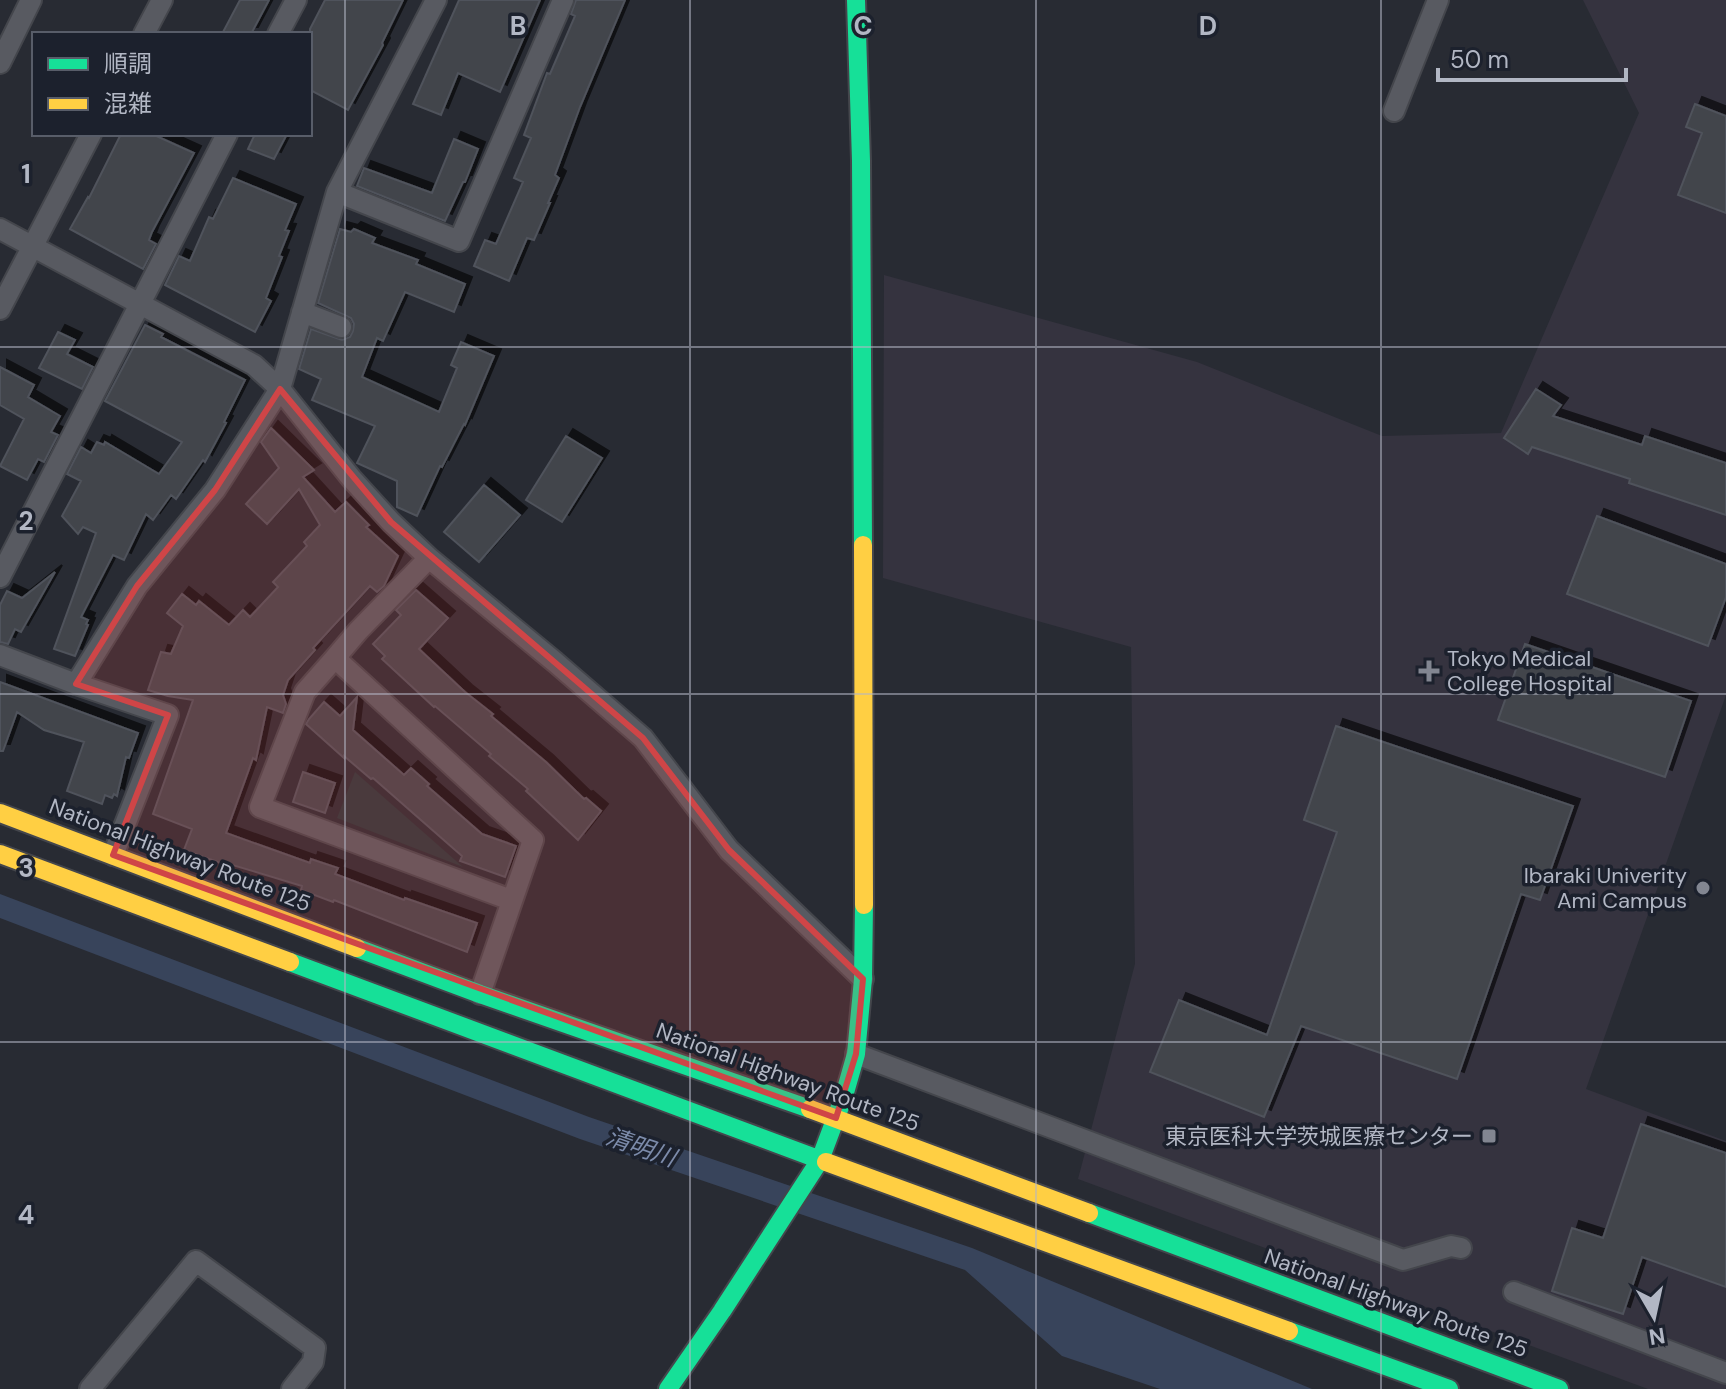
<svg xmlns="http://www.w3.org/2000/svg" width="1726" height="1389" font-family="'DM Sans','Noto Sans JP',sans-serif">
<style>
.medical{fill:#35333f}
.green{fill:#2a383b}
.water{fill:#38445b}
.building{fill:#42454c;stroke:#50535b;stroke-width:2;filter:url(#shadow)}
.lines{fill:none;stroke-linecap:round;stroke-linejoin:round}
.street-casing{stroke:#44464c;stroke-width:24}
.fast-casing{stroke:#44464c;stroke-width:22}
.slow-casing{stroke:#44464c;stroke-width:22}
.street{stroke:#585a61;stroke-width:20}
.fast{stroke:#16e098;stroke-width:18}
.slow{stroke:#ffcf43;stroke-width:18}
.marked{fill:#cf4547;fill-opacity:0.2;stroke:#cf4547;stroke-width:6;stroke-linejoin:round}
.grid{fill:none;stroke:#b2b7c4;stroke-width:2;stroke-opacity:0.55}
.poi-dot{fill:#828691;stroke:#1c212d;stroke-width:3}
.labels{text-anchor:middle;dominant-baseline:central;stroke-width:7;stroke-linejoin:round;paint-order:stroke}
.poi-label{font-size:22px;fill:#b2b7c4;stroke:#1c212d;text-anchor:end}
.street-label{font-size:22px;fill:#b2b7c4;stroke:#1c212d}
.water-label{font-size:24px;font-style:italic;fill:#7c8baa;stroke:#1c212d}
.grid-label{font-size:26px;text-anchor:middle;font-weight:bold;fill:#b2b7c4;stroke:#1c212d;stroke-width:7;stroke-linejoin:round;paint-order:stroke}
</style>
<defs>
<filter id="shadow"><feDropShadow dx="7" dy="-7" stdDeviation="0" flood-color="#0009"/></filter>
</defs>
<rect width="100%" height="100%" fill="#282b33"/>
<path class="medical" d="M 1583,0 L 1726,0 L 1726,695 L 1586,1089 L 1726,1141 L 1726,1389 L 1648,1389 L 1078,1179 L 1135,964 L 1131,647 L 883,578 L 884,275 L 1197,362 L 1382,436 L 1501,433 L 1639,113 Z"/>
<path class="green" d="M 355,772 L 463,867 L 337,818 Z"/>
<path class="water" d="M 0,894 L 589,1117 L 972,1248 L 1312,1389 L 1160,1389 L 1062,1356 L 965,1270 L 580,1139 L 0,918 Z"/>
<path class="building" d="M 240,0 L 269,0 L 251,34 L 222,34 Z
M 325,0 L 403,0 L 382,43 L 383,45 L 348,110 L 310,90 L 310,29 Z
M 459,0 L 540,0 L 500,92 L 458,73 L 441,115 L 413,104 Z
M 576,0 L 625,0 L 580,107 L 555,175 L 559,178 L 548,203 L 550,203 L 534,240 L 527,238 L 509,281 L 474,266 L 485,240 L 496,244 L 523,182 L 514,178 L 531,138 L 524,135 L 547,73 L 550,74 L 575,16 L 571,14 Z
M 1695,104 L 1726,116 L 1726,213 L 1678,195 L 1702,133 L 1686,127 Z
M 121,134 L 152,134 L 194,153 L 152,232 L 149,240 L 156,244 L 143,269 L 70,229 L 88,197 L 89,198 Z
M 255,134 L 287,134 L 274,159 L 248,149 Z
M 454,139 L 478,149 L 465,182 L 463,182 L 445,221 L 357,186 L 364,168 L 432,193 Z
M 233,178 L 296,204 L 285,230 L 289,231 L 279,256 L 282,257 L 266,298 L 271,301 L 255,332 L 165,285 L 179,256 L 190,261 L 209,217 L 213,219 Z
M 340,229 L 351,232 L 354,229 L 375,238 L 372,243 L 418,260 L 416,264 L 465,284 L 454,312 L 405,292 L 383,341 L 377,338 L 362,377 L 439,412 L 457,368 L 451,365 L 461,342 L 494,356 L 465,425 L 464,424 L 442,467 L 440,466 L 417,516 L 397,507 L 397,481 L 357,463 L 375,426 L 312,400 L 321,379 L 299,369 L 311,329 L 342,340 L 350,337 L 353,331 L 354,324 L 351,318 L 318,303 Z
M 145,325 L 163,334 L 161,337 L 245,380 L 224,422 L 226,423 L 205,462 L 203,460 L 176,499 L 171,495 L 153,520 L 146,514 L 124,560 L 113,555 L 81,617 L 88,620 L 86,624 L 88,625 L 75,656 L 54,649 L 96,533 L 83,527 L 78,534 L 62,516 L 81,481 L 67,474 L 81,447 L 91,453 L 97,442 L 104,445 L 105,442 L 159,474 L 182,442 L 105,401 Z
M 58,332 L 75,340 L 67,354 L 93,367 L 82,389 L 39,368 Z
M 0,367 L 34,385 L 28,397 L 60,416 L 51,432 L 58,435 L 44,462 L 38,459 L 27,480 L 0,466 L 24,419 L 0,405 Z
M 1536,389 L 1561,405 L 1553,416 L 1642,445 L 1645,436 L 1726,463 L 1726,515 L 1629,483 L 1630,479 L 1532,447 L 1528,454 L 1504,438 Z
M 271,428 L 314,470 L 303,477 L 335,512 L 346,502 L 369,525 L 366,527 L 398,556 L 384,586 L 377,592 L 370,586 L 313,648 L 315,650 L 288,680 L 283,695 L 286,704 L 283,713 L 267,707 L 256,760 L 253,758 L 226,833 L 310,863 L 311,859 L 338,868 L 335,874 L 404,900 L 405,898 L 477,923 L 467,952 L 334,900 L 333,902 L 301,890 L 302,886 L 226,863 L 226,865 L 184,850 L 192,829 L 153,814 L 193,700 L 168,696 L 148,690 L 161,652 L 171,654 L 183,626 L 167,613 L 182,594 L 196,605 L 199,601 L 229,625 L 243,610 L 250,617 L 278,587 L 273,582 L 307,546 L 304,542 L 320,525 L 299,489 L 267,524 L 246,504 L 279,468 L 261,442 Z
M 566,436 L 602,458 L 562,522 L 526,500 Z
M 484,485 L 520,515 L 479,562 L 444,532 Z
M 1597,516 L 1726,564 L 1726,597 L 1708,646 L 1567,594 Z
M 55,572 L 21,632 L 15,629 L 8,644 L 0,642 L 0,605 L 7,591 L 22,598 Z
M 416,590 L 448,618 L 419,649 L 465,692 L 493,714 L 491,716 L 546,762 L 584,799 L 586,798 L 601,811 L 578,840 L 526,791 L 528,789 L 489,756 L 491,754 L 435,706 L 434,707 L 382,659 L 385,656 L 373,644 L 401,615 L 396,610 Z
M 1525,644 L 1691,701 L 1665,777 L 1498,720 Z
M 0,682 L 138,733 L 129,758 L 126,757 L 117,796 L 114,794 L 112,798 L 105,795 L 102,804 L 67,791 L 84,742 L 44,730 L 17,712 L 3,751 L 0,751 Z
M 357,697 L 353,730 L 404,775 L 411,768 L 429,784 L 427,786 L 482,834 L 516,846 L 505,877 L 460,861 L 462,856 L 373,778 L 371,779 L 344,756 L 344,758 L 306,724 L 309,719 L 324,702 L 340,716 Z
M 1336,726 L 1573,806 L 1540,900 L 1521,894 L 1457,1079 L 1301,1026 L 1264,1117 L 1150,1072 L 1179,1000 L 1267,1035 L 1337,832 L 1304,820 Z
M 303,772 L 335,783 L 325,813 L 293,802 Z
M 1641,1124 L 1726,1153 L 1726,1287 L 1642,1257 L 1623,1314 L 1552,1291 L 1572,1228 L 1603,1238 Z"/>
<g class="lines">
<g class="street-casing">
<path id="street" d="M 144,34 L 162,0
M 278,34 L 296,0
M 0,63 L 31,0
M 1394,111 L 1438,0
M 337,192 L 459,241 L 563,0
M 0,229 L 254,365 L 280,389 L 351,478 L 391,522 L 429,558 L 555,662 L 643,738 L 729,850 L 863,979
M 0,309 L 91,134
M 302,312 L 341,327
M 429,558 L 358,631 L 335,658 L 533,840 L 480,994
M 0,577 L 227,134
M 0,655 L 76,684 L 168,715 L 113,855
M 335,658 L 305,692 L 260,807 L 511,900
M 76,684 L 137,586 L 215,490 L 280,389 L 337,192 L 436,0
M 856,1054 L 1403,1260 L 1451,1246 L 1461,1248
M 1514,1292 L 1726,1373
M 90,1389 L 196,1261 L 315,1348 L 313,1362 L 292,1389"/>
</g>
<g class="fast-casing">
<path id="fast" d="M 856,0 L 861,161 L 863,545
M 357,948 L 480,994 L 810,1109
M 290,962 L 826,1162
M 1089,1213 L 1559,1389
M 1289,1331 L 1449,1389
M 668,1389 L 722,1311 L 820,1160 L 844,1096 L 856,1054 L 863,979 L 864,905"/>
</g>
<g class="slow-casing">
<path id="slow" d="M 863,545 L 864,905
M 0,813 L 357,948
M 0,854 L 290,962
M 810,1109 L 1089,1213
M 826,1162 L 1289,1331"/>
</g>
<use href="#street" class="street"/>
<use href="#fast" class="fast"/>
<use href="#slow" class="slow"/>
</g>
<path class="marked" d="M 280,389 L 391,522 L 643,738 L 729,850 L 863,979 L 856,1054 L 836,1118 L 113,855 L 168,715 L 76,684 L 137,586 L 215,490 Z"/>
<path class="grid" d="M 345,0 L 345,1389M 690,0 L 690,1389M 1036,0 L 1036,1389M 1381,0 L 1381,1389M 0,347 L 1726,347M 0,694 L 1726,694M 0,1042 L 1726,1042"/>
<g class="poi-dot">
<path d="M1425 659h8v8h8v8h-8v8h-8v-8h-8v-8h8z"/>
<circle cx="1703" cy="888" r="8"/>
<rect x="1481" y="1128" width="16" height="16" rx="4"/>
</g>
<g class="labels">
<g class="poi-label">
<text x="1447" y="658" text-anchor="start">Tokyo Medical<tspan x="1447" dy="25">College Hospital</tspan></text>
<text x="1687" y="875">Ibaraki Univerity<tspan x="1687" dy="25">Ami Campus</tspan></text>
<text x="1473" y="1136">東京医科大学茨城医療センター</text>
</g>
<g class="street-label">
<text transform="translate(180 855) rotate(21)">National Highway Route 125</text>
<text transform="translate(788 1077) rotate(20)">National Highway Route 125</text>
<text transform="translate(1396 1303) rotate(20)">National Highway Route 125</text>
</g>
<g class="water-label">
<text transform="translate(641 1147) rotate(19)">清明川</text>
</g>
</g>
<g class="grid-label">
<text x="518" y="35">B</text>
<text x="863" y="35">C</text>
<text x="1208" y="35">D</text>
<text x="26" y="183">1</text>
<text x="26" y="530">2</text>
<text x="26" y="877">3</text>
<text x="26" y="1224">4</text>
</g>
<rect x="32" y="32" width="280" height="104" fill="#1c212d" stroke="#585d69" stroke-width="2"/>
<rect x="48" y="58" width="40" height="12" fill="#16e098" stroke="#585d69" stroke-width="2"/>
<text x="104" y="72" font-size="24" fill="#b2b7c4">順調</text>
<rect x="48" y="98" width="40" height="12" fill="#ffcf43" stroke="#585d69" stroke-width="2"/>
<text x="104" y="112" font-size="24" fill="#b2b7c4">混雑</text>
<g transform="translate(1654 1317) rotate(171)" stroke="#1c212d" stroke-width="6" paint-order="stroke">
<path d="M0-6L14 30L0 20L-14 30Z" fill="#b2b7c4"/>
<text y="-12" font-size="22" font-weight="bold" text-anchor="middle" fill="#b2b7c4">N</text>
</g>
<path d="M1438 68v12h188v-12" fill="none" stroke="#b2b7c4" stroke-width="4"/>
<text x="1450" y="68" font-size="24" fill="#b2b7c4" stroke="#1c212d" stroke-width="6" paint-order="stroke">50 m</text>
</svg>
